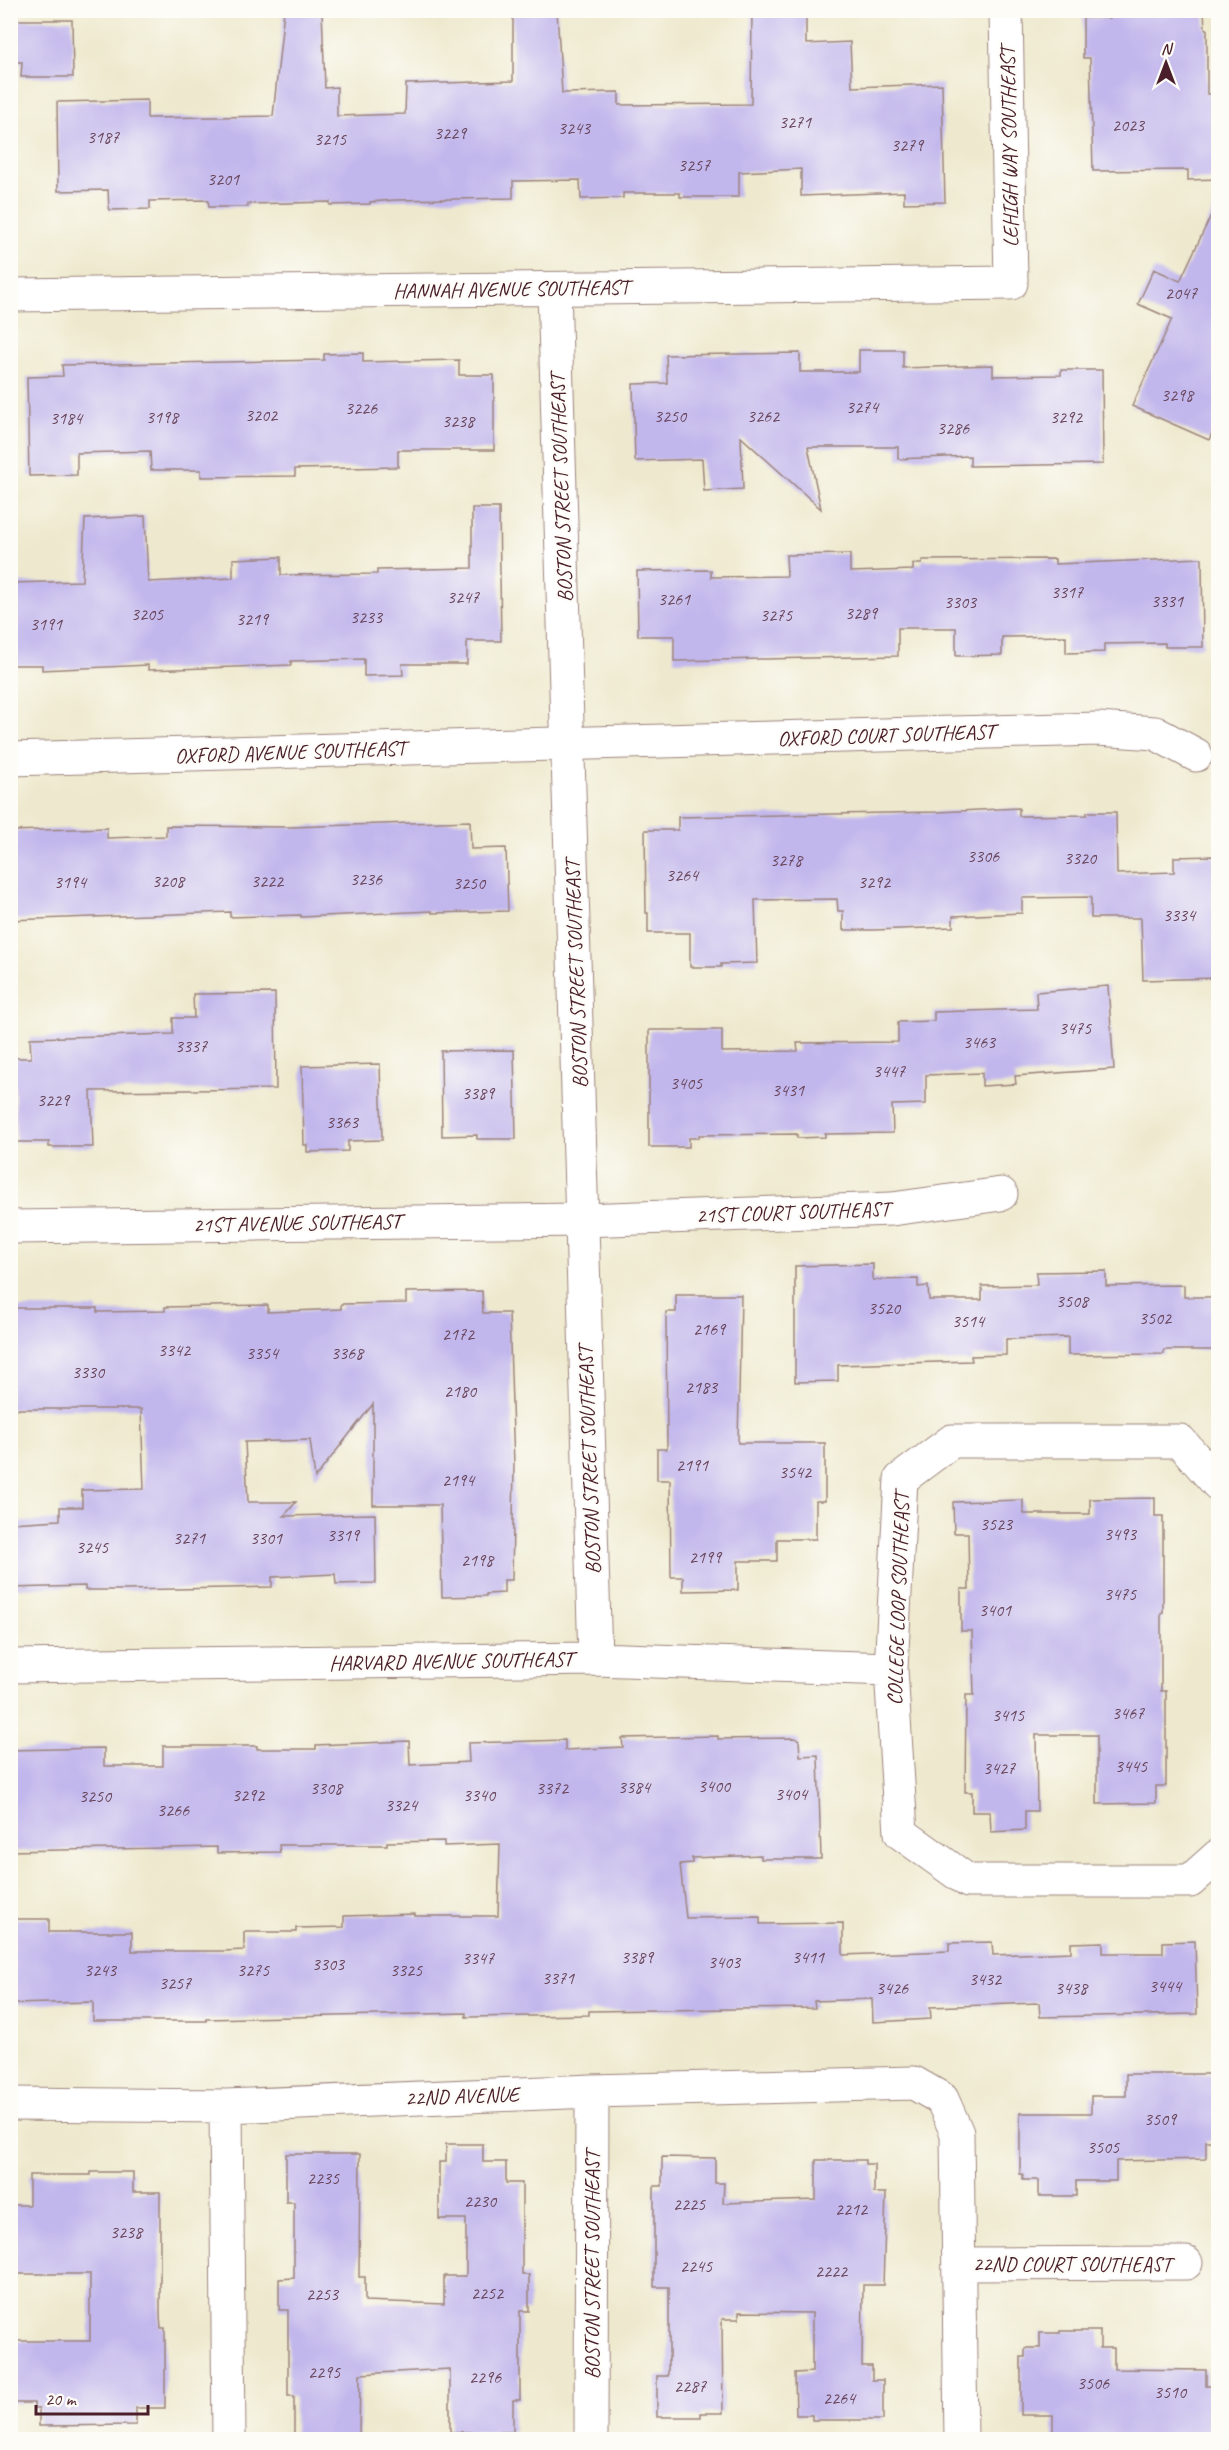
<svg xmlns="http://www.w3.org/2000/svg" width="1229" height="2450" font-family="Caveat,sans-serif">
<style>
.building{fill:#c2b7ec}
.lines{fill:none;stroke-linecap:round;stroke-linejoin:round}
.minor-casing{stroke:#9c847c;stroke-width:35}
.minor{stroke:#fff;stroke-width:33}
.labels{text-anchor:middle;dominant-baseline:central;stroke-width:4.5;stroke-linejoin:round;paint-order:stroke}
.number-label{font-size:18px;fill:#68455b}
.street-label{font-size:21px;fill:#4a1f2b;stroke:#fdfcf7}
</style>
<rect width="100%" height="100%" fill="#fdfcf7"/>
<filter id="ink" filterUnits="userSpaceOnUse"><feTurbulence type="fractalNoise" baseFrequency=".0167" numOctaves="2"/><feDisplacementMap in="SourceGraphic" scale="12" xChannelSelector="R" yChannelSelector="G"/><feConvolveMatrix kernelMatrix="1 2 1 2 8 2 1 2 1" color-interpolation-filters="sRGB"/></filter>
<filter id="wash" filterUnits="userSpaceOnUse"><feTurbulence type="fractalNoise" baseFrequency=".008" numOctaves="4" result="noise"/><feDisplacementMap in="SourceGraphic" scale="24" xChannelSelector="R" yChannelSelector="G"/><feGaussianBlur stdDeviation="1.35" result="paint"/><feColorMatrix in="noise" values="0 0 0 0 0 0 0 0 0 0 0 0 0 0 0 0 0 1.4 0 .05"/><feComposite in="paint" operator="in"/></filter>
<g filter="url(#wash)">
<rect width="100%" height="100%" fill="#eee9ce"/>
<g id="blocks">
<path class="building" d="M 284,10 L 322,10 L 325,88 L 337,87 L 337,116 L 405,114 L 406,84 L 513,81 L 513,10 L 557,10 L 562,93 L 619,92 L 619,105 L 751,104 L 752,10 L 806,10 L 806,44 L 850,42 L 852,87 L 942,84 L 945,202 L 904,203 L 904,192 L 801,196 L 801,169 L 739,172 L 739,197 L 680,197 L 680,193 L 623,193 L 623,198 L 581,199 L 580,180 L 513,181 L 513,198 L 395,200 L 370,202 L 370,204 L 330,205 L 330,202 L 248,204 L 248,207 L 209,207 L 208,200 L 150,201 L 150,209 L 109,210 L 108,190 L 58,191 L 57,102 L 147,100 L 147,118 L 273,116 Z
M 1110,10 L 1204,10 L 1205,29 L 1207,29 L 1207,94 L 1218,94 L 1218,179 L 1188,180 L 1188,170 L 1093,171 L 1090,58 L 1083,58 L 1083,18 L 1110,18 Z
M 10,20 L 72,20 L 73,77 L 21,77 L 22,62 L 10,62 Z
M 1215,207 L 1218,270 L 1218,419 L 1209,440 L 1132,406 L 1172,319 L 1138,304 L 1154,269 L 1180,281 Z
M 859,350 L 903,350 L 903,368 L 993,365 L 993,376 L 1061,375 L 1061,370 L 1102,370 L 1103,464 L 970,466 L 970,456 L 898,459 L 898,447 L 808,447 L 821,509 L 741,437 L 743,489 L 704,491 L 702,459 L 635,461 L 633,384 L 667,383 L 666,355 L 800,353 L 800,372 L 859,372 Z
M 363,353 L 363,362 L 459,360 L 459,375 L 494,375 L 494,450 L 398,450 L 398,467 L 295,469 L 295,476 L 201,477 L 201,470 L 151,470 L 150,451 L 77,453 L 77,475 L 29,476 L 27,377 L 63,376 L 62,365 L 324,360 L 324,354 Z
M 472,508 L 499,508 L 501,641 L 467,641 L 467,664 L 402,664 L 403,675 L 364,676 L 364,659 L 291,661 L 291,665 L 148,670 L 148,665 L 42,670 L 42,665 L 10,665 L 10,583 L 82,581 L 85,519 L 145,516 L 148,582 L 233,578 L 233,559 L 281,557 L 281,575 L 377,574 L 377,570 L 472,568 Z
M 850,554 L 850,572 L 913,570 L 913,564 L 922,564 L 922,560 L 1055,559 L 1055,564 L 1202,558 L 1203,647 L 1165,647 L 1165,643 L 1104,644 L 1104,652 L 1066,653 L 1066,636 L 1002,637 L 1002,655 L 956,656 L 956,628 L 898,628 L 898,656 L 674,661 L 674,636 L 638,636 L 637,571 L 711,570 L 711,577 L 787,576 L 786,555 Z
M 1019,808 L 1019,816 L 1087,815 L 1087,812 L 1116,812 L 1117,874 L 1174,872 L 1174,857 L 1215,856 L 1218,978 L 1143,980 L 1141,918 L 1091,918 L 1091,897 L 1022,898 L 1022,913 L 953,916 L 953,927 L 873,930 L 843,930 L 843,911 L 838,911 L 837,899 L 755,900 L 757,963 L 721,964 L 721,967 L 690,967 L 690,933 L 648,933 L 648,913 L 646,913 L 645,830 L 678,830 L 678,817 L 938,812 Z
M 470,821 L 471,849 L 506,848 L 508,911 L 432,913 L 432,911 L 301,917 L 301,915 L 230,917 L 230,912 L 10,920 L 10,831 L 107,828 L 107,838 L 166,836 L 166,826 L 291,827 Z
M 1108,986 L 1114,1069 L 1015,1076 L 1016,1084 L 982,1086 L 982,1073 L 926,1075 L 926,1104 L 892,1105 L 893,1133 L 825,1134 L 825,1137 L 797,1138 L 797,1134 L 699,1135 L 699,1138 L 689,1138 L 689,1147 L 649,1147 L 649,1030 L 722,1030 L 722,1052 L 798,1051 L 797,1043 L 898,1042 L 898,1022 L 934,1021 L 934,1012 L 1037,1009 L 1036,992 Z
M 275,993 L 276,1089 L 91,1091 L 93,1147 L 49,1147 L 49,1142 L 16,1142 L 14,1058 L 31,1058 L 30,1038 L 173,1034 L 173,1018 L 194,1018 L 193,994 Z
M 514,1050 L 516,1139 L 477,1139 L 477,1135 L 442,1136 L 441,1051 Z
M 380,1064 L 382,1140 L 348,1141 L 348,1151 L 307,1152 L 307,1145 L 304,1145 L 302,1066 Z
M 873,1264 L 873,1280 L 918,1279 L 918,1287 L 928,1286 L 929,1300 L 982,1300 L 982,1286 L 1037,1285 L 1036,1272 L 1106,1271 L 1106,1286 L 1184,1285 L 1184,1297 L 1218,1297 L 1218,1350 L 1164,1350 L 1164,1354 L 1068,1355 L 1068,1337 L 1006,1339 L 1006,1355 L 971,1356 L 972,1361 L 838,1365 L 838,1381 L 795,1382 L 795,1266 Z
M 482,1291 L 483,1313 L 509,1313 L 514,1465 L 512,1580 L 504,1580 L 504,1593 L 486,1594 L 486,1596 L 442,1597 L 440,1505 L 373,1505 L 373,1404 L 315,1478 L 310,1440 L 245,1442 L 248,1502 L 296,1502 L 284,1516 L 375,1514 L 376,1583 L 336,1584 L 335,1574 L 272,1577 L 272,1587 L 125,1590 L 85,1590 L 85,1586 L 10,1588 L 10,1523 L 60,1520 L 60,1507 L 82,1507 L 82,1490 L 144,1489 L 141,1409 L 10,1409 L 10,1308 L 97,1308 L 97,1312 L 165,1311 L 165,1307 L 268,1305 L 268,1312 L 341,1309 L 341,1304 L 406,1303 L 406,1292 Z
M 676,1295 L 741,1295 L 738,1443 L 825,1443 L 825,1501 L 816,1501 L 816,1539 L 777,1539 L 777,1561 L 738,1561 L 738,1590 L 683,1591 L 683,1577 L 671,1577 L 670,1480 L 657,1480 L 657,1449 L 667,1449 L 666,1312 L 676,1312 Z
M 1155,1498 L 1155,1516 L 1163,1516 L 1163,1613 L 1161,1613 L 1161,1691 L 1166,1691 L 1166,1786 L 1156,1786 L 1156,1803 L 1097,1804 L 1097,1735 L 1036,1735 L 1037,1811 L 1025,1811 L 1025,1830 L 991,1832 L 990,1812 L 972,1812 L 972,1792 L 965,1792 L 966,1695 L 974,1695 L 972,1631 L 961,1631 L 961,1589 L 969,1589 L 968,1533 L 954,1533 L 953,1502 L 1023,1500 L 1023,1514 L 1090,1514 L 1090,1499 Z
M 718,1736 L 718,1739 L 795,1738 L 799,1740 L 800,1756 L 818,1755 L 821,1859 L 761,1859 L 761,1855 L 692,1858 L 692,1863 L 680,1864 L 686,1918 L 760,1917 L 760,1924 L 843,1923 L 843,1955 L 949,1951 L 949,1943 L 992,1942 L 993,1955 L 1071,1952 L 1071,1943 L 1103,1942 L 1103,1953 L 1163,1953 L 1163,1942 L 1195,1941 L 1197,2014 L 1040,2017 L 1039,2003 L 930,2007 L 931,2019 L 873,2022 L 872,1999 L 814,2001 L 815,2008 L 589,2011 L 589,2015 L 466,2017 L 466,2013 L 206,2019 L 206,2021 L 93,2021 L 93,2002 L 10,2004 L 10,1919 L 49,1919 L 49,1932 L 132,1932 L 132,1951 L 224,1951 L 244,1950 L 244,1932 L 296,1932 L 296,1928 L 344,1927 L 344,1916 L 415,1914 L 415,1916 L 498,1916 L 500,1844 L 444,1846 L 444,1841 L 387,1842 L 387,1845 L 279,1845 L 280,1852 L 217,1853 L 217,1847 L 10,1851 L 10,1750 L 104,1748 L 104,1766 L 163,1766 L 163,1746 L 257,1746 L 257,1749 L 316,1749 L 316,1745 L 409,1741 L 410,1765 L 469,1762 L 468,1743 L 565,1740 L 565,1750 L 623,1747 L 622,1738 Z
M 1126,2074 L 1218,2074 L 1218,2141 L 1206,2141 L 1206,2159 L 1116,2161 L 1116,2181 L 1076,2181 L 1076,2196 L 1039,2196 L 1039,2180 L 1023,2180 L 1023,2174 L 1020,2174 L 1020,2113 L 1091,2113 L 1091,2096 L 1126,2096 Z
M 446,2144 L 483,2144 L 483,2162 L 506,2162 L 506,2183 L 522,2183 L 522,2275 L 529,2275 L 529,2311 L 520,2311 L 520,2400 L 513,2400 L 513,2432 L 450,2432 L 450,2369 L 360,2374 L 359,2439 L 294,2439 L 294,2396 L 288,2396 L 288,2310 L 279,2310 L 279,2279 L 294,2278 L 294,2202 L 286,2202 L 286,2154 L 360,2154 L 359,2277 L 365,2277 L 365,2301 L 444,2304 L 444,2276 L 466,2276 L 466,2219 L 439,2219 L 439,2162 L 446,2162 Z
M 662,2157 L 715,2158 L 715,2183 L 724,2183 L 723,2203 L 816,2200 L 816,2160 L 865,2160 L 865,2164 L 874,2164 L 874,2193 L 886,2193 L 883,2285 L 863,2285 L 862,2366 L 872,2366 L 872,2380 L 883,2380 L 883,2420 L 812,2420 L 812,2415 L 796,2415 L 795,2373 L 812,2372 L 812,2313 L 739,2312 L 739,2319 L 722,2319 L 723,2413 L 701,2413 L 701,2417 L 657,2417 L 657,2376 L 668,2376 L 668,2360 L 669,2360 L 669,2287 L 654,2287 L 654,2186 L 662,2186 Z
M 91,2172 L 133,2172 L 133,2192 L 160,2192 L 160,2315 L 161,2328 L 165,2328 L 165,2408 L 136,2408 L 136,2425 L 39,2426 L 39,2408 L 34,2408 L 34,2403 L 10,2403 L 10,2341 L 90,2341 L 90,2274 L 10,2274 L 10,2205 L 29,2205 L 29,2175 L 91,2175 Z
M 1060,2331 L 1100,2331 L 1100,2348 L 1114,2348 L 1114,2369 L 1206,2370 L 1206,2386 L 1216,2386 L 1216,2395 L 1218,2395 L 1218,2439 L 1053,2439 L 1053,2415 L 1021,2415 L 1021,2357 L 1025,2357 L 1025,2348 L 1040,2348 L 1040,2333 L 1060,2333 Z"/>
</g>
</g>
<g filter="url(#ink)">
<use href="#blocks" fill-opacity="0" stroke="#9c847c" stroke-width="1.5"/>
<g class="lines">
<g class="minor-casing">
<path id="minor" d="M 554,289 L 595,1659
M 10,295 L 1011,283 L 1006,10
M 10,759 L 1098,729 L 1155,733 L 1196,755
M 10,1227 L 583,1220 L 892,1209 L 1001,1194
M 1218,1484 L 1180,1441 L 952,1441 L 901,1479 L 891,1669 L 901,1833 L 968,1881 L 1190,1881 L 1218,1856
M 10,1666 L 595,1659 L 891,1669
M 10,2104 L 226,2106 L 592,2091 L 914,2083 L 942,2099 L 957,2133 L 961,2440
M 226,2106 L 229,2440
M 959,2264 L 1186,2263
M 591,2440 L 592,2091"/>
</g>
<use href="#minor" class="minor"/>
</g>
</g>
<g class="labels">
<g class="number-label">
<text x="795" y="122">3271</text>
<text x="1128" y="125">2023</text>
<text x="574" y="128">3243</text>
<text x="450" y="133">3229</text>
<text x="103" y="137">3187</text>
<text x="330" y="139">3215</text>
<text x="907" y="145">3279</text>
<text x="694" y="165">3257</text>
<text x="223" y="179">3201</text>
<text x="1181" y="293">2047</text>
<text x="1177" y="395">3298</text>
<text x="862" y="407">3274</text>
<text x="361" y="408">3226</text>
<text x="261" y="415">3202</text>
<text x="670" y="416">3250</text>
<text x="763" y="416">3262</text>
<text x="162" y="417">3198</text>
<text x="1066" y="417">3292</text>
<text x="66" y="418">3184</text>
<text x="458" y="421">3238</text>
<text x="953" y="428">3286</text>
<text x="1067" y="592">3317</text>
<text x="463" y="597">3247</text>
<text x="674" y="599">3261</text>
<text x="1167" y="601">3331</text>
<text x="960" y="602">3303</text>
<text x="861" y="613">3289</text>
<text x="147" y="614">3205</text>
<text x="776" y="615">3275</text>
<text x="366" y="617">3233</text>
<text x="252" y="619">3219</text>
<text x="46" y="624">3191</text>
<text x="983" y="856">3306</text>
<text x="1080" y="858">3320</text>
<text x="786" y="860">3278</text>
<text x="682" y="875">3264</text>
<text x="366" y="879">3236</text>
<text x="168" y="881">3208</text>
<text x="267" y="881">3222</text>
<text x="70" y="882">3194</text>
<text x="874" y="882">3292</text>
<text x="469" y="883">3250</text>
<text x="1179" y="915">3334</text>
<text x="1075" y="1028">3475</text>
<text x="979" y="1042">3463</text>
<text x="191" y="1046">3337</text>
<text x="889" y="1071">3447</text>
<text x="686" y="1083">3405</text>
<text x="788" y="1090">3431</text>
<text x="478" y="1093">3389</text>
<text x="53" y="1100">3229</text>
<text x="342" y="1122">3363</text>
<text x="1072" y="1301">3508</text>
<text x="884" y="1308">3520</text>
<text x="1155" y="1318">3502</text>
<text x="968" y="1321">3514</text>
<text x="709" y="1329">2169</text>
<text x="458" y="1334">2172</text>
<text x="174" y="1350">3342</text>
<text x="262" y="1353">3354</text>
<text x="347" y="1353">3368</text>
<text x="88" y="1372">3330</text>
<text x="701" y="1387">2183</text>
<text x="460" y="1391">2180</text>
<text x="692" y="1465">2191</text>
<text x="795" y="1472">3542</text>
<text x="458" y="1480">2194</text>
<text x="996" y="1524">3523</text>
<text x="1120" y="1534">3493</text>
<text x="343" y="1535">3319</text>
<text x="189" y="1538">3271</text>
<text x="266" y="1538">3301</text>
<text x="92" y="1547">3245</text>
<text x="705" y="1557">2199</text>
<text x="477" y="1560">2198</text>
<text x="1120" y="1594">3475</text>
<text x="995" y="1610">3401</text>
<text x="1128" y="1713">3467</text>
<text x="1008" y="1715">3415</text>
<text x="1131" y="1766">3445</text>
<text x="999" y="1768">3427</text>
<text x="714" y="1786">3400</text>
<text x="634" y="1787">3384</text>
<text x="326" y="1788">3308</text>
<text x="552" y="1788">3372</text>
<text x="791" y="1794">3404</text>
<text x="248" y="1795">3292</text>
<text x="479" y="1795">3340</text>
<text x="95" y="1796">3250</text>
<text x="401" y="1805">3324</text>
<text x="173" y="1810">3266</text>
<text x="637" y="1957">3389</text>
<text x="808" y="1957">3411</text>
<text x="478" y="1958">3347</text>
<text x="724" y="1962">3403</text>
<text x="328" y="1964">3303</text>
<text x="100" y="1970">3243</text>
<text x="253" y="1970">3275</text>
<text x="406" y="1970">3325</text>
<text x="558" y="1978">3371</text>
<text x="985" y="1979">3432</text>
<text x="175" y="1983">3257</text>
<text x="1165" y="1986">3444</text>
<text x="892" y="1988">3426</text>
<text x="1071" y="1988">3438</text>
<text x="1160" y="2119">3509</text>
<text x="1103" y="2147">3505</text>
<text x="323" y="2178">2235</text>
<text x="480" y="2201">2230</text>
<text x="689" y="2204">2225</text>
<text x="851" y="2209">2212</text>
<text x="126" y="2232">3238</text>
<text x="696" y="2266">2245</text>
<text x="831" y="2271">2222</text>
<text x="487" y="2293">2252</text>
<text x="322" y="2294">2253</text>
<text x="324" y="2372">2295</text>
<text x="485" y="2377">2296</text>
<text x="1093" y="2383">3506</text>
<text x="690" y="2386">2287</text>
<text x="1170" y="2392">3510</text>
<text x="839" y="2398">2264</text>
</g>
<g class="street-label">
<text transform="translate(1009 147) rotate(-91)">LEHIGH WAY SOUTHEAST</text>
<text transform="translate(511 289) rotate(-1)">HANNAH AVENUE SOUTHEAST</text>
<text transform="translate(561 488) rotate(-92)">BOSTON STREET SOUTHEAST</text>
<text transform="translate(886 735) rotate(-2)">OXFORD COURT SOUTHEAST</text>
<text transform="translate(290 752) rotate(-2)">OXFORD AVENUE SOUTHEAST</text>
<text transform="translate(576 974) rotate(-92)">BOSTON STREET SOUTHEAST</text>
<text transform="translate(793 1212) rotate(-2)">21ST COURT SOUTHEAST</text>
<text transform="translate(297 1223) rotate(-1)">21ST AVENUE SOUTHEAST</text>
<text transform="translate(589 1460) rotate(-92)">BOSTON STREET SOUTHEAST</text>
<text transform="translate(898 1599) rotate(-88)">COLLEGE LOOP SOUTHEAST</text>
<text transform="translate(451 1661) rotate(-1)">HARVARD AVENUE SOUTHEAST</text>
<text transform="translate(462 2096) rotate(-2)">22ND AVENUE</text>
<text x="1072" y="2264">22ND COURT SOUTHEAST</text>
<text transform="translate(592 2265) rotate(-90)">BOSTON STREET SOUTHEAST</text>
</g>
</g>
<rect width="1229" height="2450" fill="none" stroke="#fdfcf7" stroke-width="36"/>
<g transform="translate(1166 63)" stroke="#fdfcf7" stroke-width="4.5" paint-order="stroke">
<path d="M0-4.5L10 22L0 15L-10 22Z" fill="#4a1f2b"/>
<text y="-9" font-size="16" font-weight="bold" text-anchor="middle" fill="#4a1f2b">N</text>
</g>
<path d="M36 2405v9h112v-9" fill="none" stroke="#4a1f2b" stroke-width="3"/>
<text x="45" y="2405" font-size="18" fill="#4a1f2b" stroke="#fdfcf7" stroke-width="4.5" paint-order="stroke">20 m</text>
</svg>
